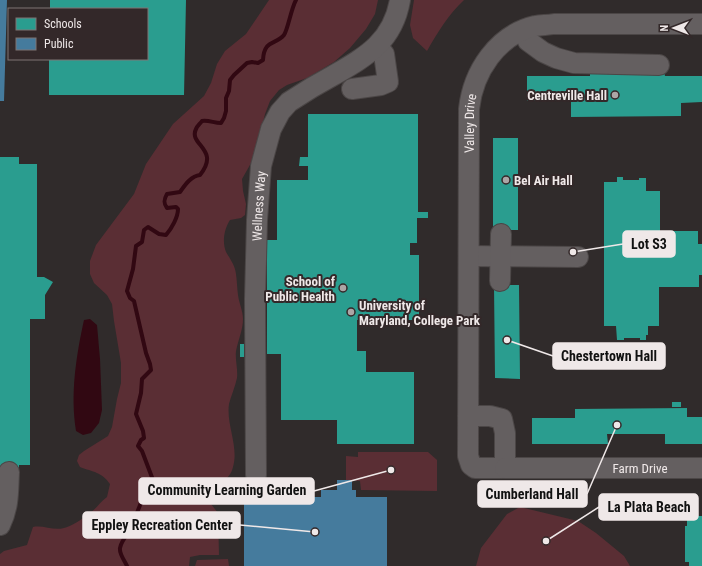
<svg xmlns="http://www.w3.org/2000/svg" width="702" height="566" font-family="'Roboto Condensed',sans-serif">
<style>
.green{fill:#5a2e34}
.water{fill:#310812}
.schools{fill:#2a9d8f}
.public{fill:#457b9d}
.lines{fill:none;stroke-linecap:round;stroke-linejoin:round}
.stream{stroke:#310812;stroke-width:4}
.minor-casing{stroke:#4b4646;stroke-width:22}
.minor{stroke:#645f60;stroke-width:20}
.poi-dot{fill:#aca6a6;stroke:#332829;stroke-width:1.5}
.labels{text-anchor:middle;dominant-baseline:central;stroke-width:4;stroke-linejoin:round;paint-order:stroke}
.poi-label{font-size:13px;font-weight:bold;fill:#efe8e8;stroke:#332829;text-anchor:end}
.street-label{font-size:13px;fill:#efe8e8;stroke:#332829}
.leader{fill:none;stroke:#efe8e8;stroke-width:1.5}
.callout-dot{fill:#efe8e8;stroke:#332829;stroke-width:1.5}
.callout{fill:#efe8e8;stroke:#efe8e8;stroke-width:1.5}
.callout-label{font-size:14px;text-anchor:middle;font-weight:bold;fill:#111}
</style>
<rect width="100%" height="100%" fill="#302b2b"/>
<path class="green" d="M 269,0 L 378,0 L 375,14 L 366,29 L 350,48 L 334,62 L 307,78 L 287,85 L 279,90 L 270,101 L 265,114 L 255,156 L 242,179 L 243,191 L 246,204 L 245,215 L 241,218 L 230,220 C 224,229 222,242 226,252 C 230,259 235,265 236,274 C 237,281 237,288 238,295 C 239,303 243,311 243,319 C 243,330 238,340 236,351 C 235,360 238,369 237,378 C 235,387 231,396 229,404 C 226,425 239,446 233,467 C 230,480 220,483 209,486 L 211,504 L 218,513 L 219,555 L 200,555 L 190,557 L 189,566 L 0,566 L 0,554 L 4,551 L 27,545 L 33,527 C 44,525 53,531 64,528 C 70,527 84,518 89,514 C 96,509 100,502 107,497 L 110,484 C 102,472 93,472 80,467 L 77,461 L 79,455 L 84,451 L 108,436 L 112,427 L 117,399 L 121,383 L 121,363 L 114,321 L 112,304 L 107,295 L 94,283 L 90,274 L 90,261 L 96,245 L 134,194 L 146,164 L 173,124 L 204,96 L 211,83 L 217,64 L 225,51 L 246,34 Z
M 414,0 L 464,0 C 449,14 437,33 427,51 L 413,38 L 410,25 Z
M 358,452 L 428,452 L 437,460 L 437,491 L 361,490 L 360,481 L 346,480 L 346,456 L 358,457 Z
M 520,507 L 578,521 L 596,533 L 624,556 L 630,566 L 476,566 L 481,548 L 507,514 Z
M 228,559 L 229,566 L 195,566 L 197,560 Z"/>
<path class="water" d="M 90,319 L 97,325 L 100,359 L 102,410 L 99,423 L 91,433 L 83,435 L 76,431 C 70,395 76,356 84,320 Z"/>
<path class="schools" d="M 50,0 L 186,0 L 184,95 L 49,95 L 49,59 L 147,59 L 147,9 L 50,9 Z
M 590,72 L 664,72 L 665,76 L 702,76 L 702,102 L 681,103 L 681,116 L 571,117 L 571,100 L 527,101 L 527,76 L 590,76 Z
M 308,114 L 418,114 L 418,212 L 428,212 L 428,218 L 417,218 L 417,243 L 410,243 L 410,255 L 419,255 L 419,320 L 357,320 L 357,351 L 366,351 L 366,372 L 414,372 L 414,444 L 337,444 L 337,420 L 281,420 L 281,354 L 267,354 L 267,240 L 277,240 L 277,180 L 308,180 L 308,166 L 299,166 L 300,157 L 308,157 Z
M 493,138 L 518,138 L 518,230 L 493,230 Z
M 0,157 L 19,157 L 19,164 L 37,164 L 37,277 L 44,277 L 53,282 L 45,295 L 45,319 L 30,319 L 30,465 L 19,465 L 19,473 L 0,472 Z
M 617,177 L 623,177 L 623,180 L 639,180 L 639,178 L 646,178 L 646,191 L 660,191 L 660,231 L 698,231 L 698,244 L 702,244 L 702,275 L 699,275 L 699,287 L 659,287 L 659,326 L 648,326 L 648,335 L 646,335 L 646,340 L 640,340 L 640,338 L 624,338 L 624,340 L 617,340 L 616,326 L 604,326 L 604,182 L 617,182 Z
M 494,285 L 519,285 L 520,379 L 495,378 Z
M 240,344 L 244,344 L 244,357 L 240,357 Z
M 672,402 L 681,402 L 681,407 L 672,407 Z
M 687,408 L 687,417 L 702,417 L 702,444 L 665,444 L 665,434 L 607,434 L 608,444 L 532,444 L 532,418 L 575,418 L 575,409 Z
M 687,516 L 702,516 L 702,566 L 689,566 L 689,562 L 685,562 L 685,526 L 687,526 Z"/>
<path class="public" d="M 0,0 L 7,0 L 4,101 L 0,101 Z
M 337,480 L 352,480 L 352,490 L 356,490 L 356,497 L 387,497 L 387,566 L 244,566 L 244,497 L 321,497 L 321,490 L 337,490 Z"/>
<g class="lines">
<path class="stream" d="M 127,566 C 125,561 119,554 120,548 C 121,542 125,537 129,532 C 138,514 141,496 153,480 L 142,451 L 138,446 L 141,440 L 144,438 L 143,431 L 136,414 L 141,393 L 142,379 L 151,370 L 150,364 L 146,353 L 134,301 L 130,298 L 127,291 L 133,269 L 136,246 L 142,242 L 144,230 L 148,227 L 159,234 L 166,235 C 172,228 178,217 178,209 L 176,207 L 167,208 C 163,203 164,199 167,194 L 180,192 C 185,185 191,176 200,175 C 221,149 188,145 196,129 C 197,126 200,124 202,121 C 209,120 214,123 221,123 L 224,118 L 226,111 L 226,98 L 229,91 L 230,80 L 234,75 L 247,63 L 252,62 L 258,63 L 263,60 C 264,39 276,45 284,35 C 288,29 291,9 296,0"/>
<g class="minor-casing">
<g id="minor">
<path d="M 524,30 L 528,41 L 543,52 L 556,58 L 574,63 L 659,65"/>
<path d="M 352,89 L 381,85 L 388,82 L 384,54 L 377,47"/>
<path d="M 469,256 L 578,257"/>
<path d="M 500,281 L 501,234"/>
<path id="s1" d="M 468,416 L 490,416 L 502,419 L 505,433 L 505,468 L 475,468 L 471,465 L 468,456 L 469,109 C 473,72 497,35 535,26 C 541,25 548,25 554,24 L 702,24"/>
<path id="s2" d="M 505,468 L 702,468"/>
<path id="s3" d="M 256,475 L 255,299 L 257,220 L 261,166 L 271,129 L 280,112 L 289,102 C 304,92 319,83 334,75 C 367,56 393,41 400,0"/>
<path d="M 0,525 C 9,507 8,491 9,472"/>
</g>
</g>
<use href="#minor" class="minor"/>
</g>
<g class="poi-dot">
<circle cx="615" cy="95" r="4"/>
<circle cx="506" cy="180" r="4"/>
<circle cx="343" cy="288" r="4"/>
<circle cx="351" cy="312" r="4"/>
</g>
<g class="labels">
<g class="poi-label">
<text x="607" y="95">Centreville Hall</text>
<text x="514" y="180" text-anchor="start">Bel Air Hall</text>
<text x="335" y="281">School of<tspan x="335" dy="15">Public Health</tspan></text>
<text x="359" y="305" text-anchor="start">University of<tspan x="359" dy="15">Maryland, College Park</tspan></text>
</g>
<g class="street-label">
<text stroke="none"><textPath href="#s1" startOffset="461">Valley Drive</textPath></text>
<text stroke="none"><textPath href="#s3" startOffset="269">Wellness Way</textPath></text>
<text stroke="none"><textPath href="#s2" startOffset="135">Farm Drive</textPath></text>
</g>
</g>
<path class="leader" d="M573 252L623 244M507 340L553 356M391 470L314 491M617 425L587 494M546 541L599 507M315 532L240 525"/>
<g class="callout-dot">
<circle cx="573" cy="252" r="4"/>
<circle cx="507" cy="340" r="4"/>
<circle cx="391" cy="470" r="4"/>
<circle cx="617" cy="425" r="4"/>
<circle cx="546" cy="541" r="4"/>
<circle cx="315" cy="532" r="4"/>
</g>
<g class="callout">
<rect x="623" y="231" width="52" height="26" rx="4"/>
<rect x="553" y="343" width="112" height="26" rx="4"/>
<rect x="139" y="478" width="175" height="26" rx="4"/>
<rect x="478" y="481" width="109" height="26" rx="4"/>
<rect x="599" y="494" width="99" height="26" rx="4"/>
<rect x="83" y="512" width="157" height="26" rx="4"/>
</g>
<g class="callout-label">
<text x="649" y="249">Lot S3</text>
<text x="609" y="361">Chestertown Hall</text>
<text x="227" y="495">Community Learning Garden</text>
<text x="532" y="499">Cumberland Hall</text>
<text x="649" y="512">La Plata Beach</text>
<text x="162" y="530">Eppley Recreation Center</text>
</g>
<rect x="8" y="8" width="140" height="52" fill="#332829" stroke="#7e7575"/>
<rect x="16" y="18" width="20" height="12" fill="#2a9d8f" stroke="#7e7575"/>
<text x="44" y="28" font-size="12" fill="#efe8e8">Schools</text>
<rect x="16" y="38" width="20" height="12" fill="#457b9d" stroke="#7e7575"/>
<text x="44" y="48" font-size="12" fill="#efe8e8">Public</text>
<g transform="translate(674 28) rotate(270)" stroke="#332829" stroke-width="3" paint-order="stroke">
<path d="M0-3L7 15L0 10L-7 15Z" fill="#efe8e8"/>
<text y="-6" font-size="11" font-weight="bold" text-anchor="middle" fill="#efe8e8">N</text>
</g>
</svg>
